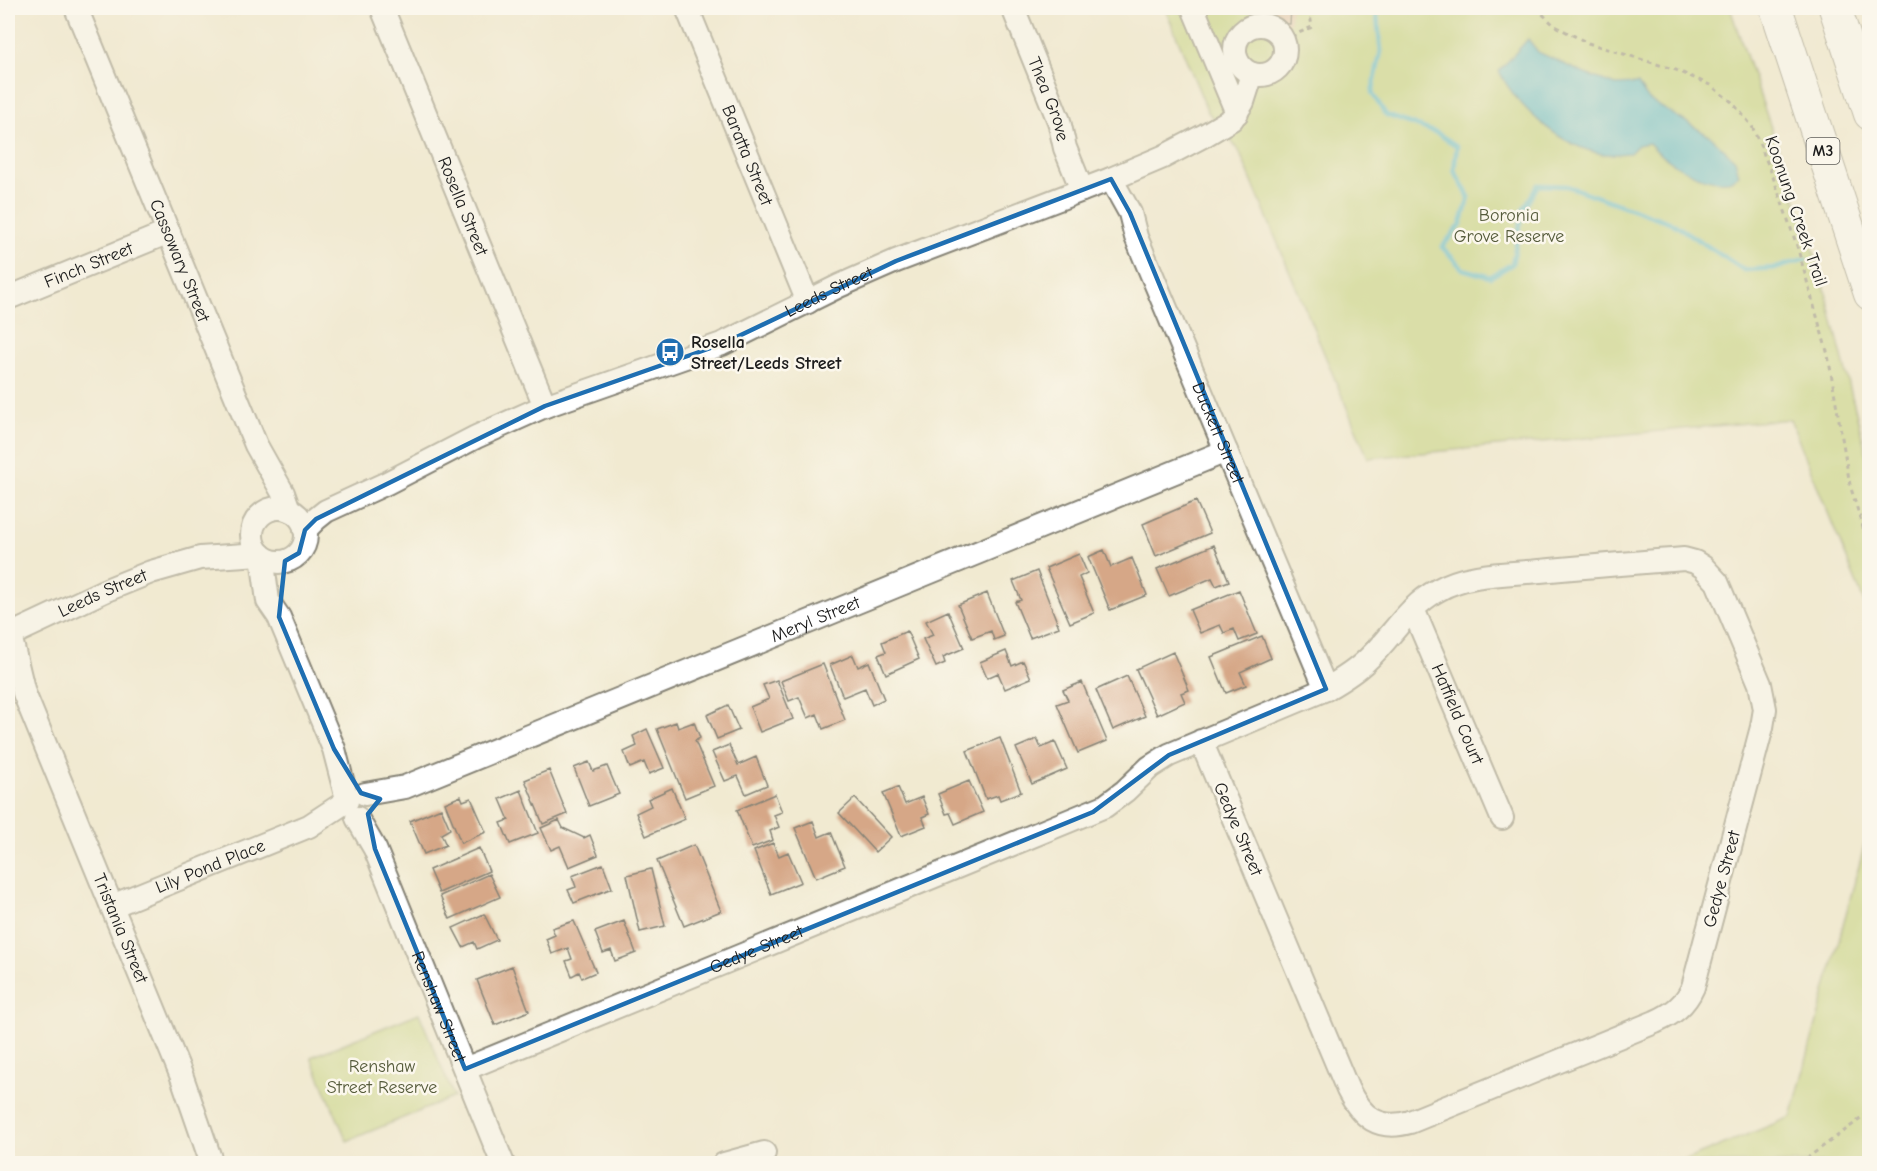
<svg xmlns="http://www.w3.org/2000/svg" width="1877" height="1171" font-family="'Comic Neue',sans-serif">
<style>
.green{fill:#bed174;stroke:#6d7648;stroke-width:1.5}
.water{fill:#4bb5c9;stroke:#346872;stroke-width:1.5}
.lines{fill:none;stroke-linecap:round;stroke-linejoin:round}
.stream{stroke:#4bb5c9;stroke-width:5}
.building{fill:#d6a787}
.minor-casing{stroke:#868376;stroke-width:26}
.highway-casing{stroke:#868376;stroke-width:34}
.path{stroke:#868376;stroke-width:3;stroke-dasharray:4.5 4.5;stroke-linecap:butt}
.minor{stroke:#fff;stroke-width:22}
.highway{stroke:#fff;stroke-width:32}
.marked{fill:none;stroke:#1f6fb2;stroke-width:4.5;stroke-linejoin:round}
.labels{text-anchor:middle;dominant-baseline:central;stroke-width:5;stroke-linejoin:round;paint-order:stroke}
.shield{fill:#fbf7ec;stroke:#5f5e5a;stroke-width:1.5}
.shield-label{font-size:16px;font-weight:bold;fill:#1c1c1c}
.street-label{font-size:18px;fill:#1c1c1c;stroke:#fbf7ec}
.park-label{font-size:18px;fill:#555b3b;stroke:#fbf7ec}
.poi-label{font-size:18px;font-weight:bold;fill:#1c1c1c;stroke:#fbf7ec;text-anchor:start}
</style>
<rect width="100%" height="100%" fill="#fbf7ec"/>
<filter id="ink" filterUnits="userSpaceOnUse"><feTurbulence type="fractalNoise" baseFrequency=".0167" numOctaves="2"/><feDisplacementMap in="SourceGraphic" scale="12" xChannelSelector="R" yChannelSelector="G"/><feConvolveMatrix kernelMatrix="1 2 1 2 8 2 1 2 1" color-interpolation-filters="sRGB"/></filter>
<filter id="wash" filterUnits="userSpaceOnUse"><feTurbulence type="fractalNoise" baseFrequency=".008" numOctaves="4" result="noise"/><feDisplacementMap in="SourceGraphic" scale="24" xChannelSelector="R" yChannelSelector="G"/><feGaussianBlur stdDeviation="1.35" result="paint"/><feColorMatrix in="noise" values="0 0 0 0 0 0 0 0 0 0 0 0 0 0 0 0 0 1.4 0 .05"/><feComposite in="paint" operator="in"/></filter>
<g filter="url(#wash)">
<rect width="100%" height="100%" fill="#f1ead1"/>
<path class="green" d="M 1165,8 L 1730,8 L 1822,277 L 1869,464 L 1869,614 L 1790,419 L 1368,458 L 1239,151 L 1208,112 Z
M 1869,829 L 1869,1163 L 1678,1163 L 1791,1117 Z
M 419,1013 L 454,1097 L 347,1141 L 311,1057 Z"/>
<path class="water" d="M 1528,39 L 1538,52 L 1585,74 L 1616,85 L 1638,84 L 1649,100 L 1710,136 L 1735,160 L 1739,175 C 1736,177 1731,181 1727,181 C 1701,184 1665,161 1649,143 L 1638,145 L 1630,153 C 1620,153 1607,156 1598,153 C 1558,144 1517,107 1499,71 Z"/>
<g class="lines">
<path class="stream" d="M 1376,8 L 1381,51 L 1372,93 L 1386,115 L 1437,133 L 1457,146 L 1454,170 L 1469,197 L 1461,224 L 1442,247 L 1463,269 L 1490,277 L 1512,264 L 1523,210 L 1538,185 L 1567,186 L 1672,223 L 1744,270 L 1777,268 L 1805,259"/>
</g>
<g id="blocks">
<path class="building" d="M 1248,8 L 1291,8 L 1290,24 L 1253,22 L 1254,10 L 1247,9 Z
M 1196,501 L 1210,533 L 1156,556 L 1143,524 Z
M 1214,545 L 1229,581 L 1216,586 L 1212,578 L 1169,596 L 1157,569 Z
M 1104,550 L 1111,567 L 1132,558 L 1147,595 L 1110,610 L 1088,557 Z
M 1079,554 L 1087,573 L 1079,577 L 1094,613 L 1070,623 L 1046,568 Z
M 1037,571 L 1059,627 L 1030,638 L 1015,602 L 1021,600 L 1013,581 Z
M 1239,590 L 1257,634 L 1239,641 L 1234,629 L 1224,633 L 1220,625 L 1200,633 L 1190,610 Z
M 987,593 L 1004,636 L 994,640 L 991,631 L 972,638 L 958,605 Z
M 948,611 L 964,648 L 943,657 L 945,663 L 936,667 L 923,639 L 933,635 L 926,621 Z
M 907,631 L 919,659 L 886,674 L 878,655 L 886,652 L 882,642 Z
M 1262,636 L 1271,658 L 1240,672 L 1246,685 L 1226,693 L 1211,657 Z
M 1006,651 L 1012,666 L 1023,661 L 1031,678 L 1005,689 L 998,673 L 987,678 L 980,662 Z
M 1173,652 L 1189,690 L 1181,693 L 1185,702 L 1157,715 L 1136,669 Z
M 853,655 L 858,667 L 869,662 L 884,699 L 872,705 L 865,688 L 843,697 L 830,665 Z
M 823,664 L 845,720 L 823,729 L 817,714 L 808,718 L 799,697 L 789,701 L 781,681 Z
M 1127,676 L 1145,716 L 1113,730 L 1096,690 Z
M 777,680 L 793,719 L 760,732 L 750,707 L 769,699 L 763,685 Z
M 1082,682 L 1107,741 L 1078,753 L 1057,704 L 1068,700 L 1063,690 Z
M 728,705 L 739,730 L 717,739 L 707,715 Z
M 676,722 L 678,728 L 694,722 L 700,738 L 695,741 L 714,786 L 685,798 L 657,729 Z
M 647,729 L 664,768 L 649,774 L 644,762 L 630,768 L 624,752 L 637,746 L 633,736 Z
M 1000,738 L 1021,792 L 1000,800 L 998,795 L 986,799 L 967,751 Z
M 1037,739 L 1041,748 L 1055,742 L 1067,769 L 1032,784 L 1016,748 Z
M 729,745 L 738,765 L 756,757 L 767,785 L 746,794 L 738,776 L 725,781 L 712,752 Z
M 589,762 L 593,771 L 607,766 L 619,794 L 589,806 L 574,768 Z
M 549,770 L 567,814 L 543,824 L 525,780 Z
M 969,781 L 983,812 L 955,824 L 950,813 L 946,814 L 938,794 Z
M 898,787 L 905,804 L 922,797 L 929,814 L 922,817 L 926,826 L 901,836 L 883,793 Z
M 672,788 L 685,819 L 646,836 L 636,813 L 651,806 L 648,799 Z
M 521,790 L 538,833 L 510,844 L 501,823 L 509,820 L 500,799 Z
M 775,794 L 782,812 L 774,815 L 779,827 L 770,831 L 773,840 L 752,848 L 737,810 Z
M 461,796 L 463,801 L 471,798 L 486,832 L 461,843 L 445,803 Z
M 855,798 L 891,837 L 875,852 L 839,813 Z
M 441,808 L 450,829 L 441,834 L 446,845 L 424,854 L 410,821 Z
M 559,820 L 563,828 L 584,838 L 590,835 L 598,855 L 569,867 L 560,846 L 551,850 L 541,828 Z
M 813,821 L 819,837 L 831,832 L 845,866 L 816,878 L 795,828 Z
M 773,843 L 779,856 L 788,852 L 801,882 L 771,894 L 754,851 Z
M 694,845 L 721,911 L 684,926 L 657,861 Z
M 479,848 L 489,871 L 439,893 L 429,870 Z
M 603,864 L 612,888 L 574,903 L 568,890 L 576,887 L 572,876 Z
M 651,869 L 665,926 L 640,932 L 627,875 Z
M 489,874 L 500,897 L 450,919 L 440,896 Z
M 484,914 L 497,940 L 477,949 L 474,942 L 463,947 L 453,928 Z
M 574,921 L 596,972 L 582,978 L 579,972 L 572,976 L 566,961 L 572,959 L 568,948 L 552,954 L 546,939 L 555,935 L 552,928 Z
M 624,921 L 636,953 L 615,961 L 611,950 L 603,953 L 595,932 Z
M 512,966 L 529,1011 L 495,1025 L 477,980 Z"/>
</g>
</g>
<g filter="url(#ink)">
<use href="#blocks" fill-opacity="0" stroke="#868376" stroke-width="1.5"/>
<g class="lines">
<g class="minor-casing">
<g id="minor">
<path id="s1" d="M 76,8 L 256,445 L 283,493 L 289,510"/>
<path id="s2" d="M 382,8 L 545,406"/>
<path id="s3" d="M 687,8 L 808,302"/>
<path id="s4" d="M 1013,8 L 1059,121 L 1065,148 L 1082,190"/>
<path d="M 1193,8 L 1237,113"/>
<circle cx="1260" cy="50" r="25"/>
<path id="s5" d="M 1111,179 L 1130,213 L 1136,237 L 1326,689"/>
<path id="s6" d="M 8,298 L 169,232"/>
<circle cx="279" cy="535" r="27"/>
<path id="s7" d="M 305,530 L 316,519 L 326,511 L 387,483 L 476,437 L 545,406 L 722,344 L 839,286 L 896,261 L 1111,179 L 1163,157 L 1205,135 L 1232,119 L 1243,102 L 1252,74"/>
<path d="M 262,556 L 268,601 L 279,617 L 334,749 L 347,799"/>
<path id="s8" d="M 1413,609 L 1502,818"/>
<path id="s9" d="M 10,635 L 24,693 L 182,1077 L 212,1164"/>
<path id="s10" d="M 8,636 L 104,591 L 151,572 L 200,558 L 260,554"/>
<path id="s11" d="M 365,794 L 405,787 L 1226,451"/>
<path id="s12" d="M 357,818 L 375,849 L 503,1164"/>
<path id="s13" d="M 112,906 L 309,826 L 347,801"/>
<path id="s14" d="M 465,1069 L 1105,806 L 1125,791 L 1150,767 L 1169,755 L 1326,689 C 1340,681 1355,672 1367,660 C 1391,638 1408,606 1438,590 C 1467,573 1507,574 1540,571 C 1584,567 1628,563 1672,560 L 1684,559 L 1695,562 L 1703,567 L 1717,582 L 1760,684 L 1765,709 L 1762,727 L 1693,987 C 1685,1005 1673,1014 1655,1022 L 1410,1122 C 1378,1131 1362,1117 1348,1090 L 1201,741"/>
<path d="M 724,1164 L 764,1153"/>
</g>
</g>
<g class="highway-casing">
<path id="highway" d="M 1776,8 L 1870,294
M 1835,8 L 1870,114"/>
</g>
<path class="path" d="M 1536,8 L 1555,26 L 1588,43 L 1676,70 L 1710,85 L 1732,102 L 1752,126 L 1772,174 L 1797,246 L 1828,355 L 1850,485 L 1870,551
M 1283,40 L 1312,27 L 1309,8
M 1799,1164 L 1870,1112"/>
<use href="#minor" class="minor"/>
<use href="#highway" class="highway"/>
</g>
</g>
<path d="M0 0H1877V1171H0ZM 1111,179 L 1130,213 L 1326,689 L 1169,755 L 1093,812 L 465,1069 L 375,849 L 368,814 L 380,799 L 361,793 L 334,749 L 279,617 L 285,561 L 299,553 L 305,530 L 316,519 L 545,406 L 722,344 L 896,261 Z" fill="#f1ead1" fill-opacity=".55" fill-rule="evenodd"/>
<path class="marked" d="M 1111,179 L 1130,213 L 1326,689 L 1169,755 L 1093,812 L 465,1069 L 375,849 L 368,814 L 380,799 L 361,793 L 334,749 L 279,617 L 285,561 L 299,553 L 305,530 L 316,519 L 545,406 L 722,344 L 896,261 Z"/>
<defs>
<g id="bus-disc" transform="scale(1.5)"><circle r="9.5" fill="#1f6fb2" stroke="#fbf7ec"/><path d="M-5-6H5V4H4V6H2V4H-2V6H-4V4H-5ZM-3.5-4V0h7V-4ZM-3.5 1.2v1.5H-2V1.2ZM2 1.2v1.5H3.5V1.2Z" fill="#fff"/></g>
</defs>
<g fill-rule="evenodd">
<use href="#bus-disc" x="670" y="352"/>
</g>
<g class="labels">
<rect class="shield" x="1806.5" y="138" width="33" height="26" rx="4.5"/>
<g class="shield-label">
<text x="1823" y="151">M3</text>
</g>
<g class="street-label">
<text stroke="none"><textPath href="#s4" startOffset="98">Thea Grove</textPath></text>
<text stroke="none"><textPath href="#s3" startOffset="159">Baratta Street</textPath></text>
<text stroke="none"><textPath href="#s2" startOffset="214">Rosella Street</textPath></text>
<text transform="translate(1796 211) rotate(71)">Koonung Creek Trail</text>
<text stroke="none"><textPath href="#s1" startOffset="273">Cassowary Street</textPath></text>
<text stroke="none"><textPath href="#s6" startOffset="87">Finch Street</textPath></text>
<text stroke="none"><textPath href="#s7" startOffset="578">Leeds Street</textPath></text>
<text stroke="none"><textPath href="#s5" startOffset="276">Duckett Street</textPath></text>
<text stroke="none"><textPath href="#s10" startOffset="104">Leeds Street</textPath></text>
<text stroke="none"><textPath href="#s11" startOffset="484">Meryl Street</textPath></text>
<text stroke="none"><textPath href="#s8" startOffset="114">Hatfield Court</textPath></text>
<text transform="translate(1238 829) rotate(67)">Gedye Street</text>
<text stroke="none"><textPath href="#s13" startOffset="106">Lily Pond Place</textPath></text>
<text transform="translate(1722 879) rotate(-75)">Gedye Street</text>
<text stroke="none"><textPath href="#s9" startOffset="314">Tristania Street</textPath></text>
<text stroke="none"><textPath href="#s14" startOffset="315">Gedye Street</textPath></text>
<text stroke="none"><textPath href="#s12" startOffset="206">Renshaw Street</textPath></text>
</g>
<g class="park-label">
<text x="1509" y="215">Boronia<tspan x="1509" dy="21">Grove Reserve</tspan></text>
<text x="382" y="1066">Renshaw<tspan x="382" dy="21">Street Reserve</tspan></text>
</g>
<g class="poi-label">
<text x="691" y="342">Rosella<tspan x="691" dy="21">Street/Leeds Street</tspan></text>
</g>
</g>
<rect width="1877" height="1171" fill="none" stroke="#fbf7ec" stroke-width="30"/>
</svg>
